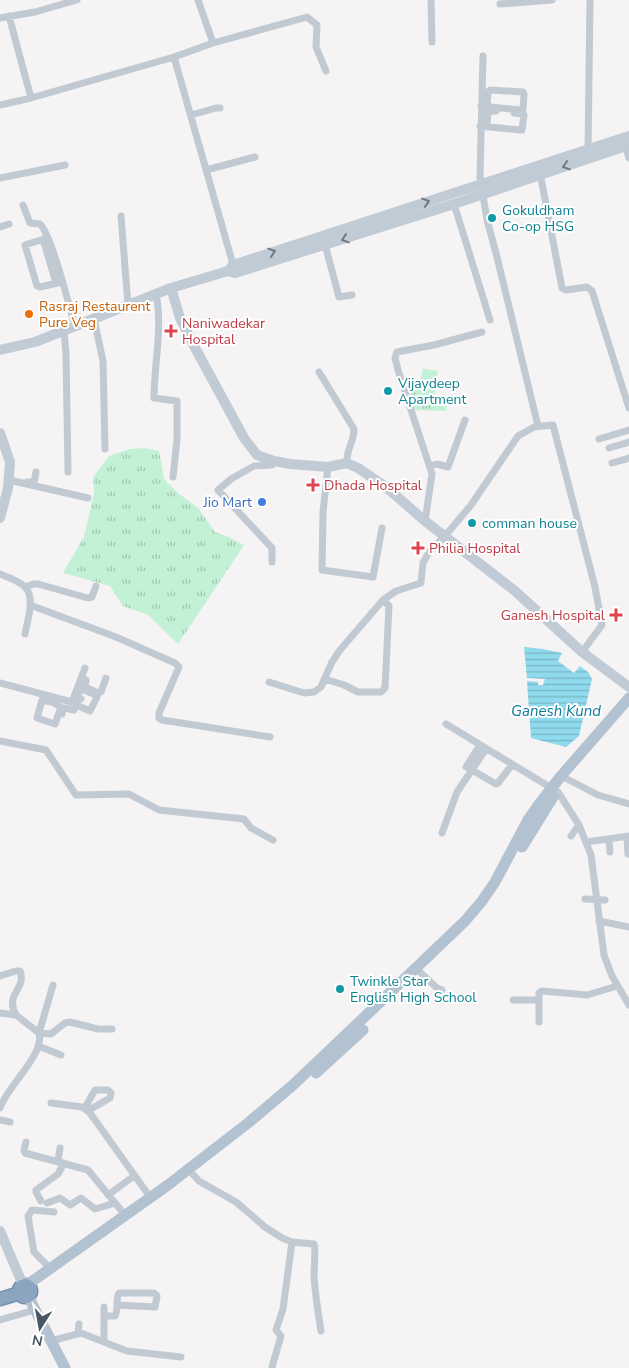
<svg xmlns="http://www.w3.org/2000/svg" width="629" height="1368" font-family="'Nunito Sans',sans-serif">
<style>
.grass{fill:url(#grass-tufts)}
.pitch{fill:#c3f1d5}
.water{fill:url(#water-rules)}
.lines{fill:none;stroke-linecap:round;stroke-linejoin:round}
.highway-casing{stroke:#7690ad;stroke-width:15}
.street{stroke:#c1cad2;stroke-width:7}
.secondary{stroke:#c1cbd6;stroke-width:10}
.primary{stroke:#b3c2d1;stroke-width:11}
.highway{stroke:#8ba5c1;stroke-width:12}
.oneway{stroke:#6e7984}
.culture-dot{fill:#0f9aa8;stroke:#fff;stroke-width:2}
.food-dot{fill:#e8710a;stroke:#fff;stroke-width:2}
.health-dot{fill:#e0444e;stroke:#fff;stroke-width:2}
.shop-dot{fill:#3f7fe0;stroke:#fff;stroke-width:2}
.labels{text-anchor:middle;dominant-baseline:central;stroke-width:4;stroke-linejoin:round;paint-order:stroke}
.culture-label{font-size:14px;fill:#0d838f;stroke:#fff;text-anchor:start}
.food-label{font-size:14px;fill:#c56008;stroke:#fff;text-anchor:start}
.health-label{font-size:14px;fill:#be3a42;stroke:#fff;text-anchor:start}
.shop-label{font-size:14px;fill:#366cbe;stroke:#fff;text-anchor:end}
.water-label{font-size:15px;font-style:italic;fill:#0c7c9b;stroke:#fff}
</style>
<defs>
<pattern id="grass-tufts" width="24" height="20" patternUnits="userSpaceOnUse" patternTransform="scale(1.25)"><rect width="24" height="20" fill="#c3f1d5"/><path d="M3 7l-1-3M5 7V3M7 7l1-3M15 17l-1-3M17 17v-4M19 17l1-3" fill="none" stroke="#a0c6b0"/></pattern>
<pattern id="water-rules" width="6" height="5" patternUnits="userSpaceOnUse" patternTransform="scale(1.25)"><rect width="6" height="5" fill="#90daee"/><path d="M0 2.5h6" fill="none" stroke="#78b4c4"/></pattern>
</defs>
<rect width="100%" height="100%" fill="#f5f3f3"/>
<path class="grass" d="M 423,369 L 438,371 L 434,398 L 448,397 L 446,411 L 414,410 L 409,380 L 420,382 Z
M 145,448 L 159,451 L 164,479 L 178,493 L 198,508 L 215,532 L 229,537 L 244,545 L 178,644 L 148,615 L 123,606 L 110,586 L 63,573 L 84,537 L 94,493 L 93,477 L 109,456 L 130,449 Z"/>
<path class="pitch" d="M 423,369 L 438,371 L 433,398 L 419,396 Z"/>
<path class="water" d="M 524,647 L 543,649 L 562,653 L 558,661 L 574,673 L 580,666 L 588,672 L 592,679 L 579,736 L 566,747 L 531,738 L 527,681 L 538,682 L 538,685 L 543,685 L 545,679 L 527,678 Z"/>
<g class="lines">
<g class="highway-casing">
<path id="highway" d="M19 1291a6 6 0 1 1 12 0a6 6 0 1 1-12 0Z
M 0,1299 L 20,1293"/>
</g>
<path class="street" d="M 198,0 L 213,43 L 174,57 L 234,268
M 431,0 L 432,42
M 500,4 L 552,0
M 9,16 L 31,98
M 0,18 L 35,12 L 77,0
M 213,43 L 307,17 L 317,25 L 316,47 L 326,71
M 483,56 L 480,177 L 487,220 L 496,253 L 538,426
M 0,105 L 31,98 L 174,57
M 481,106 L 520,110 L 523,109 L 524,94 L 523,92 L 490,90 L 488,92 L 487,107
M 191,115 L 216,108 L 220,108
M 480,126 L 520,130 L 522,130 L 524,115 L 523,114 L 514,113
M 487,127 L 488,111 L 496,111
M 624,143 L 629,158
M 588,153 L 590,0
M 206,170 L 255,157
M 540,173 L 562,288 L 566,290 L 587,287 L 592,291 L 629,408
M 0,178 L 65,165
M 454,204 L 490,320
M 23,205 L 30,223 L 40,224 C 52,236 69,306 75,326
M 121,216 L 128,305
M 0,227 L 9,224
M 47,238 L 25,245 L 37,286 L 40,287 L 62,282
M 43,239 L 56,283
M 324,241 L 339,297 L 352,295
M 156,294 C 163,328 154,364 154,398 L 177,401 L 177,439 L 173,477
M 94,319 L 103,361 L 105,449
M 64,331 L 66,354 L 68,472
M 319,372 L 354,429 C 354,443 346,449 347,463
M 599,439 L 629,430
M 609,448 L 629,442
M 612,463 L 629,458
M 430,466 L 437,464 L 448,467 L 465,420
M 328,467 L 323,512 L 322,570 L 373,577 L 382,528
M 9,480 L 88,498
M 27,482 L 34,482 L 36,472
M 425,521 L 432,474 L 398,370 L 395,358 L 397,352 L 434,345 L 482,332
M 272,562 L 272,548 L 218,490 L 231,479 L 254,466 L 272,465 L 274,461
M 0,574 C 8,577 19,581 25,587 C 36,598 27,621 25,634
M 26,587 L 33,584 L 38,584 L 88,598 L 92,597 L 96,586
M 30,605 L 116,637 L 175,663 L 179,667 L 159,713 L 159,718 L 162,720 L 270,737
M 325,679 L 344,685 L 358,692 L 381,692 L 385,688 L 389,606 L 383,600
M 86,680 L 85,687 L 98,693 L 101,692 L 106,678
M 269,682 L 304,693 L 314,692 L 321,687 L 332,662 L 340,650 L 383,600 L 396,591 L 421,583 L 423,563 L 429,552 L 445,536 L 471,505 L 518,436 L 534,427 L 553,425 L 595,587 L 602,625 L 582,652
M 0,683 L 72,702 L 85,668
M 78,696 L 80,690 L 82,689 L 96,695 L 97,697 L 90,711 L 76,705 L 77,697 L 81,699
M 52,702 L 61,707 L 55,724 L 37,718 L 42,700 L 52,702 L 54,697
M 62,714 L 63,709 L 65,708 L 74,710
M 446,724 L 558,792 L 579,825 L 591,855 L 604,955 L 612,976 L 629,1005
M 0,741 L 46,750 L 76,795 L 129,794 L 159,810 L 244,819 L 251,828 L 273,840
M 466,767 L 480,745
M 472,770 L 496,784 L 498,783 L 512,765
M 567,779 L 598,795 L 629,804
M 442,833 L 457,792 L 486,749
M 571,836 L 579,825
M 627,837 L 628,854
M 609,839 L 610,852
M 586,842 L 629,836
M 585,899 L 605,900
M 599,921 L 629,927
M 421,973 L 437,988 L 442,990
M 0,976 L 16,971 L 20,971 C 27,990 4,993 16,1015 L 39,1033 C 45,1055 7,1086 0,1108
M 53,985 L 39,1033 L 51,1034 L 65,1023 L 70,1022 L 98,1029 L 112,1029
M 513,1000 L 539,1000
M 0,1013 L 16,1015
M 539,1022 L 539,993 L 542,991 L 587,995 L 617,986
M 38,1046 L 61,1055
M 51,1103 L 82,1107 L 90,1113 L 150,1197
M 85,1109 L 88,1107 L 87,1104 L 95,1090 L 108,1090 L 111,1093 L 110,1098 L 91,1109 L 88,1107
M 0,1120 L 10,1122
M 26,1142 L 24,1150 L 25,1153 L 88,1170 L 125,1215
M 58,1161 L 60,1148
M 188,1169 L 199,1181 L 236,1202 L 265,1227 L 282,1238 L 292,1242 L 314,1244 C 316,1250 314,1267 314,1275 C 315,1294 318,1312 321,1331
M 108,1195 L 134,1176
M 41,1201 L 36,1192 L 36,1190 L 58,1174 L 64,1163
M 47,1203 L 60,1198 L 70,1205 L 81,1198 L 95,1209 L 115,1203
M 51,1269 L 34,1252 L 28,1216 L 32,1210 L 54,1212
M 104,1316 L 115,1316 C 119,1309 115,1300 119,1293 L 154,1293 L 157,1296 L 155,1307 L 117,1305
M 0,1320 L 35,1310
M 78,1333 L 79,1324
M 51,1341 L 81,1333 L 127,1351 L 181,1357
M 104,1342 L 104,1307
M 272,1367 L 281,1336 L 276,1330 L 283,1309 L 292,1242"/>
<path class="secondary" d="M 228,271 L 233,265 L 629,136
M 171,288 L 180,318 L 193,344 L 244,438 L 257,455 L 274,461 L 290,464 L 328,467 L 347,463 L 358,468 L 386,487 L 425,521 L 515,591 L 582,652 L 629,687
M 0,350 L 35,342 L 171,288 L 228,271 L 235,273 L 454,204 L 629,145
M 0,433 L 10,462 L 8,488 L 0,518
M 0,1231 L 23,1285"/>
<path class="primary" d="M 522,847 L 553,797
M 316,1073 L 363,1030
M 27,1285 L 168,1185 L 248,1123 L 293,1085 L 417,967 L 465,921 L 482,901 L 495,882 L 528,820 L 540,803 L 561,776 L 629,698
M 28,1296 L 65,1368"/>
<use href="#highway" class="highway"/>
</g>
<defs><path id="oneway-chevron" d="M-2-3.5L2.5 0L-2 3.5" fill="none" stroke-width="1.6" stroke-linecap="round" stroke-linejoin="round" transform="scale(1.25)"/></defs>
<g class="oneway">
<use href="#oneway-chevron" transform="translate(566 166) rotate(162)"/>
<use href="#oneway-chevron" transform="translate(426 202) rotate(-18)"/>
<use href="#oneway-chevron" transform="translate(345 239) rotate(162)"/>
<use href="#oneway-chevron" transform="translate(272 252) rotate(-18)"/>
</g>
<g class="culture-dot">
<circle cx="492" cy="218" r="5"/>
<circle cx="388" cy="391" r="5"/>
<circle cx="472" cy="523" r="5"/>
<circle cx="340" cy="989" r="5"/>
</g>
<circle class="food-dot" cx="29" cy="314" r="5"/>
<g class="health-dot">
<path d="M168.5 323.5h5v5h5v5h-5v5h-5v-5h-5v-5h5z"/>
<path d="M310.5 477.5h5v5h5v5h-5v5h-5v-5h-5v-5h5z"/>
<path d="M415.5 540.5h5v5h5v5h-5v5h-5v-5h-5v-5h5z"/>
<path d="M613.5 607.5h5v5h5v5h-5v5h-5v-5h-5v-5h5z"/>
</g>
<circle class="shop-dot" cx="262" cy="502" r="5"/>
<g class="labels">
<g class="culture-label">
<text x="502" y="210">Gokuldham<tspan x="502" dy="16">Co-op HSG</tspan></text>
<text x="398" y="383">Vijaydeep<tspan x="398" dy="16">Apartment</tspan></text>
<text x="482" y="523">comman house</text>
<text x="350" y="981">Twinkle Star<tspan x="350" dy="16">English High School</tspan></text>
</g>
<g class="food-label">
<text x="39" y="306">Rasraj Restaurent<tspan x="39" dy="16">Pure Veg</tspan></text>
</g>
<g class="health-label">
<text x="182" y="323">Naniwadekar<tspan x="182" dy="16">Hospital</tspan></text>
<text x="324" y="485">Dhada Hospital</text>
<text x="429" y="548">Philia Hospital</text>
<text x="605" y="615" text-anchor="end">Ganesh Hospital</text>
</g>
<g class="shop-label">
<text x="252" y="502">Jio Mart</text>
</g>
<g class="water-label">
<text x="556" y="711">Ganesh Kund</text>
</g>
</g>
<g transform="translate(40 1328) rotate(191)" stroke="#ffffff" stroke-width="4" paint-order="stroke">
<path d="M0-4L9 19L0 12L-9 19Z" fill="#4a5661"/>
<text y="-8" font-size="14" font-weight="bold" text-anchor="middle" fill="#4a5661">N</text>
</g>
</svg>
